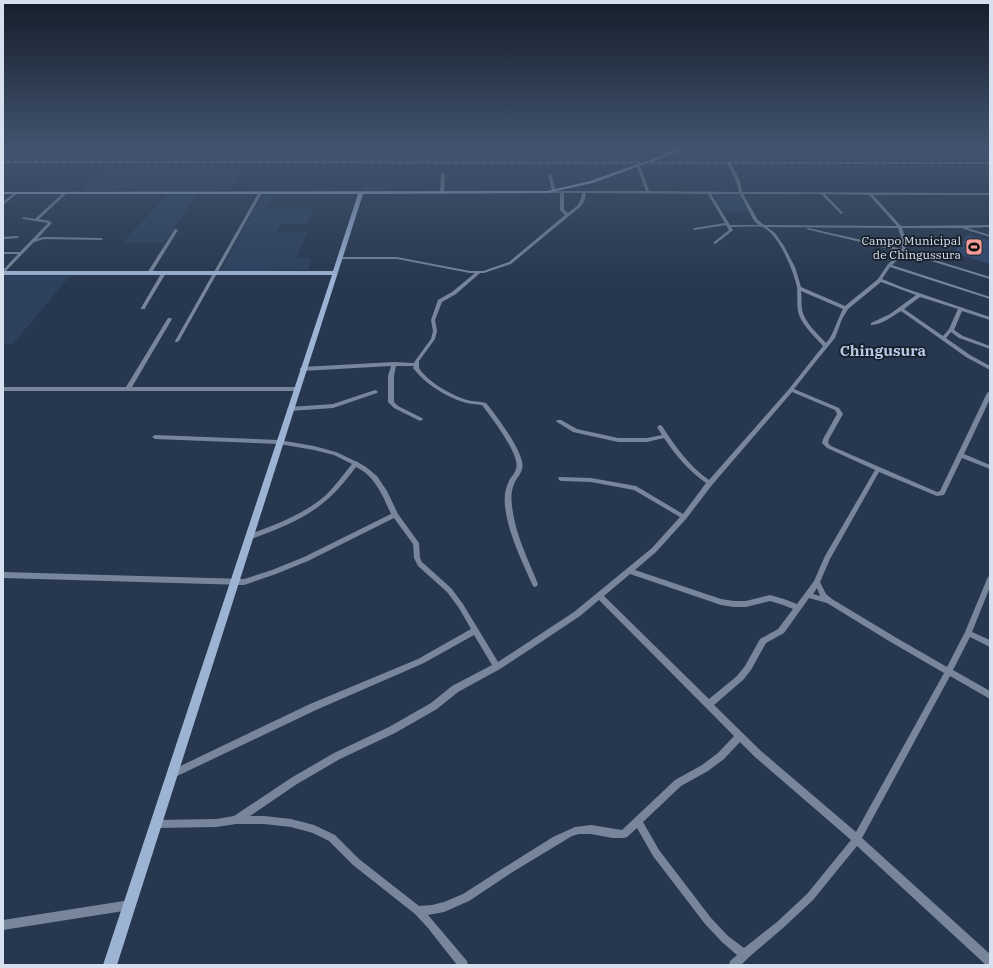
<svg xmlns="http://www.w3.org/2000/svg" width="993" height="968" font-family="'IBM Plex Serif',serif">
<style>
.built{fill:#2d415e}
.green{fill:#30496e}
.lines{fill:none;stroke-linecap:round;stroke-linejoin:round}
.street{fill:#78869b;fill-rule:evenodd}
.secondary{fill:#9cb3d4;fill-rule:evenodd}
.rail-casing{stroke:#acb8c9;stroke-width:2}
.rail{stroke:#171f29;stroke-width:1;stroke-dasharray:3.5;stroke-linecap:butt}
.labels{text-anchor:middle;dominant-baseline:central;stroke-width:3.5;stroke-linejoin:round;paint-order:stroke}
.far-poi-label{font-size:12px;fill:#d6e0ef;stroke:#171f29;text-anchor:end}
.neighbourhood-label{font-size:15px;font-weight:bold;fill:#b5c9e6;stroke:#171f29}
</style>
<rect width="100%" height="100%" fill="#27374f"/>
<path class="built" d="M 3,147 L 240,147 L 232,160 L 3,160 Z
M 106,164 L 245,165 L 230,191 L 81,190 Z
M 388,182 L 386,190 L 362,190 L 365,183 Z
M 713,194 L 739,194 L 748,212 L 723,211 Z
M 167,195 L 197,195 L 164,243 L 122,243 Z
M 262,195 L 274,196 L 267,209 L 314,209 L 307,224 L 281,224 L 277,232 L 307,232 L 297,257 L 312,258 L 308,270 L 220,272 Z
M 3,276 L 70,276 L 13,344 L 3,344 Z"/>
<path class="green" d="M 968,234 L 990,241 L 990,264 L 954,253 Z"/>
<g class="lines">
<path class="street" d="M 642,147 C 651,147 658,148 666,152 L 670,150 L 672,147 L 676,147 L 672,152 L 668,154 L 670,155 L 668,156 L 664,155 L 658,151 Z
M 729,162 L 731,163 L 740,181 L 742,192 L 990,193 L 990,195 L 873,195 L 901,226 L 990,225 L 990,227 L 967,228 L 990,235 L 990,237 L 964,229 L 963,228 L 902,228 L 905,237 L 906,251 L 990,277 L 990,279 L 905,253 L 892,265 L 990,297 L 990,299 L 890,267 L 882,279 L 904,288 L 990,317 L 990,320 L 962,311 L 954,330 L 963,336 L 990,346 L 990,349 L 959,338 L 951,332 L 946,338 L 970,355 L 990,366 L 990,370 L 966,357 L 901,311 C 893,316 881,325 871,325 L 871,323 L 890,314 L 916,295 L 881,282 L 848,309 L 842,319 L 835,338 L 817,360 L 794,389 L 839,408 L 843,414 L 829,439 L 828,443 L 831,446 L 937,492 L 940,491 L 987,393 L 990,391 L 990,399 L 964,454 L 990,465 L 990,469 L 962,458 L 944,495 L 937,496 L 879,472 L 830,559 L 820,582 L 826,594 L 832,599 L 895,637 L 947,667 L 965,632 L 987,579 L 988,577 L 990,576 L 990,587 L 972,632 L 990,640 L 990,647 L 970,637 L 953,670 L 990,691 L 990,699 L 950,676 L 862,838 L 990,954 L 990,965 L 986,965 L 857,846 L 813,900 L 783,928 L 748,958 L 741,965 L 729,965 L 730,961 L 737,955 L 722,942 L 705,924 L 653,856 L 637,828 L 627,837 L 624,838 L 613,838 L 591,834 L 579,834 L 572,836 L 511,873 L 469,901 L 444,912 L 428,915 L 467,961 L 468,965 L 457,965 L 428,928 L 415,914 L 353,865 L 329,841 L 313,833 L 291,827 L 264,824 L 236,824 L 216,827 L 157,828 L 154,827 L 153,824 L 154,821 L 157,820 L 216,819 L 234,816 L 291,778 L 334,753 L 389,727 L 431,703 L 452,686 L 492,665 L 474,635 L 424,663 L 316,710 L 173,778 L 170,777 L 169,774 L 170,771 L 310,704 L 418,659 L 471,629 L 459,608 L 447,592 L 418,566 L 414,558 L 413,544 L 394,518 L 308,561 L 276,574 L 244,585 L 3,578 L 3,572 L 244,579 L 272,570 L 304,557 L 391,514 C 383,496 375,476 356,467 C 348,477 340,488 330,497 C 308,518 279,529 251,539 L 247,539 L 246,537 L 247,535 C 275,525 303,515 326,495 C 335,486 343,475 352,464 L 334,455 L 314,450 L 279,444 L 155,439 L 152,437 L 155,435 L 279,440 L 314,446 L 336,452 L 355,461 L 358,462 L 359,463 L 366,467 L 377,476 L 387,491 L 398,514 L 419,543 L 420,558 L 422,562 L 451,588 L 463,604 L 498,662 L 574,612 L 652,548 L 680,517 L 634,490 L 591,482 L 561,481 L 558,479 L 559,477 L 591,478 L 636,486 L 683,514 L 706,483 C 689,471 676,456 664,438 L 647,442 L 618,442 L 573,432 L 557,422 L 556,421 L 557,420 L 561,420 L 577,429 L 618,438 L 647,438 L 662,435 L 657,427 L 660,425 L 662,426 C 675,446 689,466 709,480 L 789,389 L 823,346 C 815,337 804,327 799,315 C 796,306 798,296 797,287 C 794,272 778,232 762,227 C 757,226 738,227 731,227 L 733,230 L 732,231 L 715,244 L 714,244 L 714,242 L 729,230 L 726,225 L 694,230 L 693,229 L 695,228 L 725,223 L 708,194 L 586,193 L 585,200 L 581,206 L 511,264 L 484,273 L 480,273 L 456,294 L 442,302 L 435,320 L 437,331 L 435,339 L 419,361 L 419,368 C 428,382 451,395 467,400 C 473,402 480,401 486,403 C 495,414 527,455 522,469 C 521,474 517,478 515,482 C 511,490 511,498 512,506 C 515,534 528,559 538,584 L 537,586 L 535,587 L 533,586 L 532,584 C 521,559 508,533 505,506 C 504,496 505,488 510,479 C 512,476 515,473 516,469 C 521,455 491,417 482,405 C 476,404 469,404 463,402 C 445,396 425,384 413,368 L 414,366 L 396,366 L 394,376 L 394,402 L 398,406 L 422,418 L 423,419 L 422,420 L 420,421 L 394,408 L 388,402 L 388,376 L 391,366 L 302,371 L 299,369 L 302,367 L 394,362 L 414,363 L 415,361 L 431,339 L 433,331 L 431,320 L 438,300 L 452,292 L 475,273 L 470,273 L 397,259 L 339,259 L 337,258 L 339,257 L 397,257 L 470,271 L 483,271 L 509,262 L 565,215 L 560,210 L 560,193 L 547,193 L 545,192 L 547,191 L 552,191 L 548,174 L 551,175 L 556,191 L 646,191 L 636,165 L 638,164 L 640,165 L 649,191 L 739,192 L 736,181 L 727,163 ZM 564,193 L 582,193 C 581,204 576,207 568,213 L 564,210 ZM 711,194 L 740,194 L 754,221 L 759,225 L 730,225 ZM 743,194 L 821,194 L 841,214 L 843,213 L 842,212 L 825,194 L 869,195 L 897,226 L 764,225 L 758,220 ZM 767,227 L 898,228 L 901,237 L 902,249 L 808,228 L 806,229 L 902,252 L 888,264 L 878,279 L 845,306 L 801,287 L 795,267 L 784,246 L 775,233 ZM 801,291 L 843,309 C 837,320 834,334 826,343 C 817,333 805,323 802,310 C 801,304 802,297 801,291 ZM 920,297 L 958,309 L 949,329 L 943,336 L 904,309 ZM 792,392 L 835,410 L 837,414 L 823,439 L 822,443 L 827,448 L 875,470 L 825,556 L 814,581 L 797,604 L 784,599 L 770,595 L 746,601 L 734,601 L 721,599 L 635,570 L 656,552 L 686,519 L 712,485 ZM 630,574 L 721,605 L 734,607 L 746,607 L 770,601 L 783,605 L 793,609 L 778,629 L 760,639 L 745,666 L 737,676 L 709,699 L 604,596 ZM 817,588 L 820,596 L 813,594 ZM 809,598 L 827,603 L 889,641 L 944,673 L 856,832 L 761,751 L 714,705 L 743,680 L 751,670 L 766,643 L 784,633 ZM 599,600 L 734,736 L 718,753 L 702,765 L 675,780 L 622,830 L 591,825 L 575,827 L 553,837 L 505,867 L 463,894 L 444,902 L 432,905 L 419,906 L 359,859 L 335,835 L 314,825 L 291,819 L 264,816 L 250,816 L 297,784 L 340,759 L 395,733 L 437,709 L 458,692 L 500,669 L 529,650 L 580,616 ZM 740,742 L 755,757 L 851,840 L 807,894 L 777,922 L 744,948 L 728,936 L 711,918 L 659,850 L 643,822 L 681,786 L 708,771 L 724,759 Z
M 443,173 L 445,174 L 444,193 L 442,194 L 440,193 L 441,174 Z
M 15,192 L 18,193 L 3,205 L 3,202 Z
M 64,192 L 67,193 L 39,219 L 49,221 L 52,223 L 37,239 L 44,237 L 101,238 L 103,239 L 102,240 L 44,239 L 34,242 L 4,273 L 3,273 L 3,270 L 18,254 L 3,254 L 3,252 L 20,252 L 48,223 L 24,219 L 22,218 L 23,217 L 35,219 Z
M 259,192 L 262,193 L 179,341 L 177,342 L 175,342 L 175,341 Z
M 175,229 L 178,230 L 151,274 L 147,274 L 147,273 Z
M 17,236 L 19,237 L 18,238 L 3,239 L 3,237 Z
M 162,272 L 166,273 L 145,308 L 145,309 L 141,309 L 141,308 Z
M 168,318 L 170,318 L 172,319 L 132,387 L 296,387 L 299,389 L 296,391 L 3,391 L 3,387 L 126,387 Z
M 375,390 L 377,391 L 378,392 L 377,393 L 333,408 L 290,411 L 287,409 L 290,407 L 333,404 Z
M 130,900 L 133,902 L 135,905 L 133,908 L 130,910 L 3,930 L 3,920 Z"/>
<path class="secondary" d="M 686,147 L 692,147 L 593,183 L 547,193 L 363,194 L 117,965 L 103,965 L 332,275 L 3,275 L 3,271 L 333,271 L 358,194 L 3,194 L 3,192 L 547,191 L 590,181 Z"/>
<g class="rail-casing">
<path id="rail" d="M 3,162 L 990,163"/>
</g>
<use href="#rail" class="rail"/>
</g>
<linearGradient id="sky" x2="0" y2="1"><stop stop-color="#151e2b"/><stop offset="0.52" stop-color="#41536e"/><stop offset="1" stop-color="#41536e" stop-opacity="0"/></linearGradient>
<rect width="993" height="283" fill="url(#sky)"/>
<defs>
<g id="stadium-square" transform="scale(0.9)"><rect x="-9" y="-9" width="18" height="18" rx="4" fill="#f59c96" stroke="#171f29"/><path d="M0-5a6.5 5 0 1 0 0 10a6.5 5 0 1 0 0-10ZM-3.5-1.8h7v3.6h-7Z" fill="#111"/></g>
</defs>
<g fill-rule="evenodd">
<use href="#stadium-square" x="974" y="247"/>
</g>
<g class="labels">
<g class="far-poi-label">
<text x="961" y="240">Campo Municipal<tspan x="961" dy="14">de Chingussura</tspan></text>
</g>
<g class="neighbourhood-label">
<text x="883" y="350">Chingusura</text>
</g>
</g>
<rect width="993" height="968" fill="none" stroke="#d6e0ef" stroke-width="8"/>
</svg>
